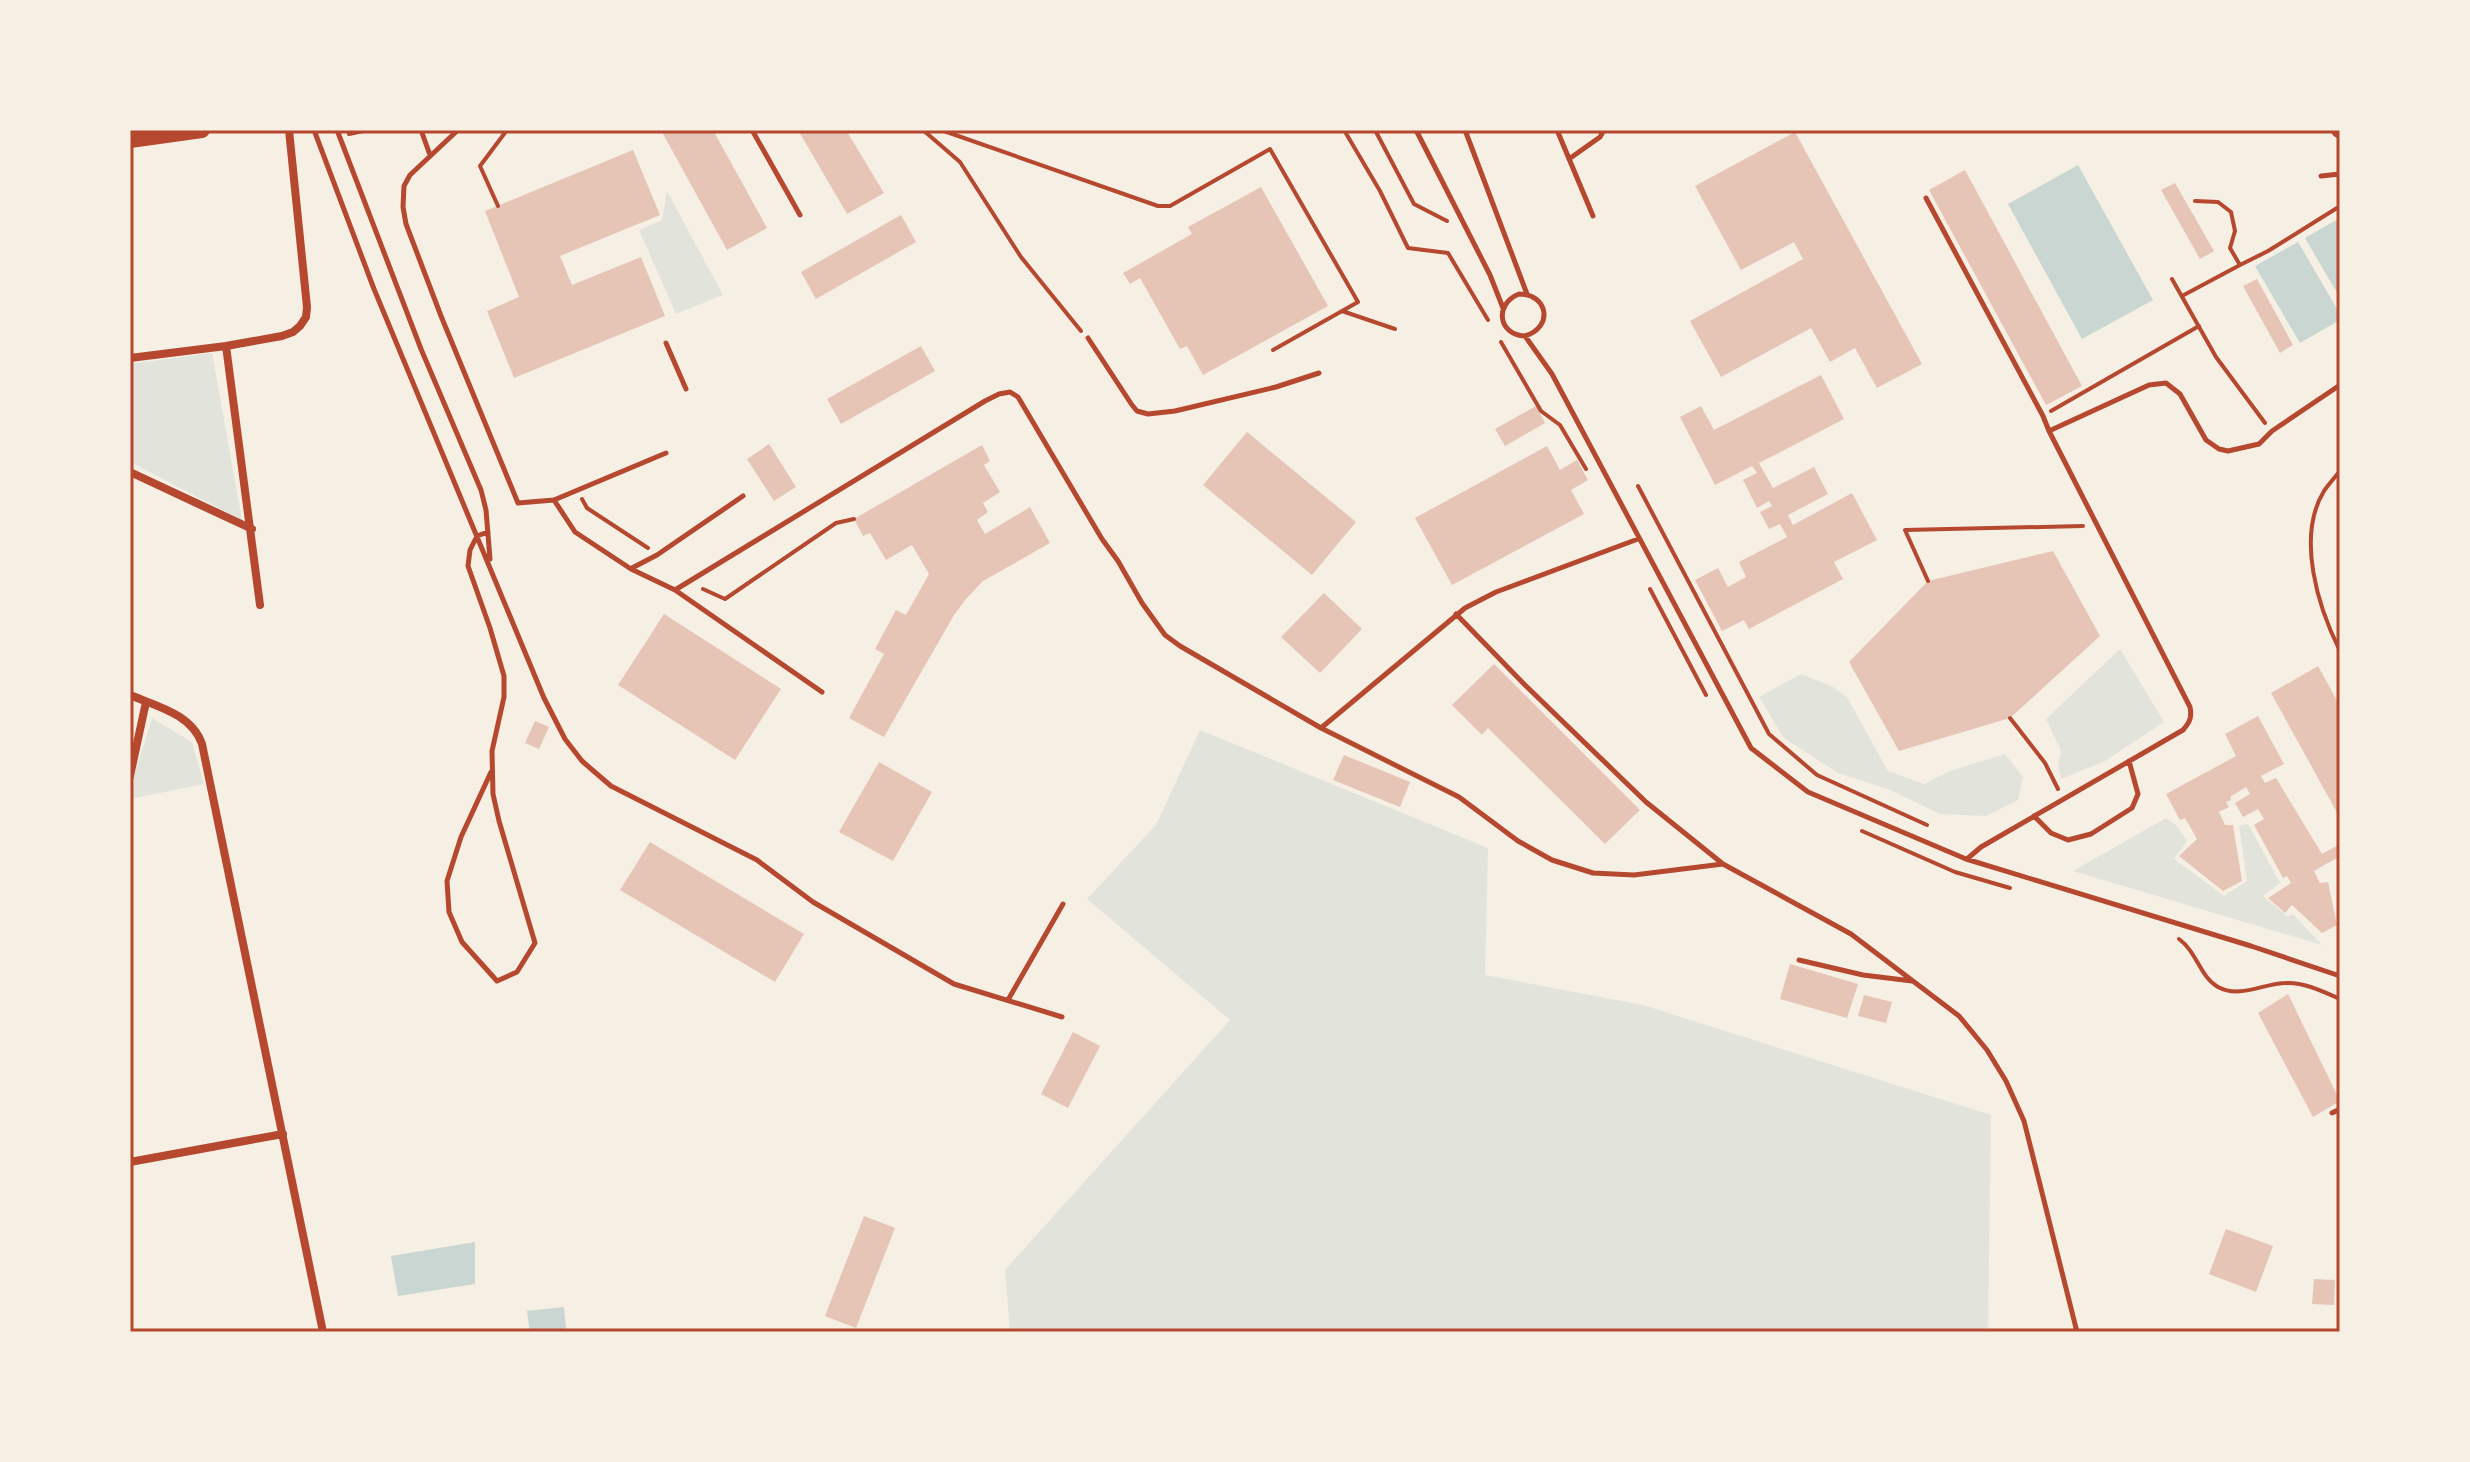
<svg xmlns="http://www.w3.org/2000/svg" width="2470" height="1462" font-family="'Source Sans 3',sans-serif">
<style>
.green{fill:#e2e4dc}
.water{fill:#c9d6d2}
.building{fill:#e6c5b7}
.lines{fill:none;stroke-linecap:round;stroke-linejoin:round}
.path{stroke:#b5482f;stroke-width:4}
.service{stroke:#b5482f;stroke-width:5}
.minor{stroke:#b5482f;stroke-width:8}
.secondary{stroke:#b5482f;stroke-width:16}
.neatline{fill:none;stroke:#b5482f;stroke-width:3}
</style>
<rect width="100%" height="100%" fill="#f6efe4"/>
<path class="green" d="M 667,191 L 723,295 L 676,314 L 639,230 L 662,220 Z
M 212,353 L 242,520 L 130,462 L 130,364 Z
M 2120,649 L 2164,722 L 2105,761 L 2061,779 L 2058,764 L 2061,751 L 2046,719 Z
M 1801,674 L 1833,687 L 1847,697 L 1888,771 L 1924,784 L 1950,771 L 2005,754 L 2023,777 L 2018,800 L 1986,816 L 1940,814 L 1890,790 L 1838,773 L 1784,738 L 1759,697 Z
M 152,718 L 192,742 L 204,784 L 130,799 L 130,789 Z
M 1200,730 L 1488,848 L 1485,975 L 1643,1005 L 1991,1115 L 1988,1332 L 1010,1332 L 1005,1270 L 1230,1020 L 1087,899 L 1156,825 Z
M 2166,818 L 2177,826 L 2187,841 L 2174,859 L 2224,896 L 2247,881 L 2239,826 L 2248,824 L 2280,883 L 2263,896 L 2288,917 L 2293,914 L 2322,945 L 2073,871 Z"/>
<path class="water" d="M 2078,165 L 2153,300 L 2082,339 L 2008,204 Z
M 2340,218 L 2340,298 L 2305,238 Z
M 2298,242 L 2340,314 L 2340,320 L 2300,343 L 2255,266 Z
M 475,1242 L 475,1284 L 398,1296 L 391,1256 Z
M 564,1307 L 566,1329 L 530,1332 L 527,1311 Z"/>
<path class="building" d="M 665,130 L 713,130 L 767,228 L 727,250 L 662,132 Z
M 798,130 L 846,130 L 884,193 L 847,214 Z
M 1795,132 L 1922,364 L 1877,388 L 1855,348 L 1830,362 L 1811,328 L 1721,377 L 1690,321 L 1803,259 L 1794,242 L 1741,270 L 1695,186 Z
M 633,150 L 660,215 L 560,256 L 572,285 L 641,257 L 665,316 L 514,378 L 487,311 L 519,297 L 485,211 Z
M 1965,170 L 2082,386 L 2046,405 L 1929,190 Z
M 2175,183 L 2214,251 L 2200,259 L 2161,190 Z
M 1261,187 L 1328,306 L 1203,375 L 1187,346 L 1180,349 L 1140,278 L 1130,284 L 1123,273 L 1192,234 L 1188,227 Z
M 901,215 L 916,242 L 816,299 L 801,272 Z
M 2257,279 L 2293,345 L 2280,353 L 2243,286 Z
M 921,346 L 935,371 L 841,424 L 827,399 Z
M 1821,375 L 1844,419 L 1759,463 L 1773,488 L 1814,467 L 1828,494 L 1788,515 L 1793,525 L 1852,493 L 1877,540 L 1834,562 L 1843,579 L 1749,629 L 1744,620 L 1722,631 L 1695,580 L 1718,568 L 1728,587 L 1746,577 L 1739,562 L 1787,537 L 1780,524 L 1769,529 L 1760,512 L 1772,506 L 1769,501 L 1757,508 L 1743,480 L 1757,473 L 1752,466 L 1715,485 L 1680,417 L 1701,406 L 1714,430 Z
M 1536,406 L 1545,423 L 1505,446 L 1495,429 Z
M 1247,432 L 1356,522 L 1312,575 L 1203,485 Z
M 769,444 L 796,487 L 774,501 L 747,459 Z
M 982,445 L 990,461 L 984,465 L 1000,492 L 983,503 L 988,512 L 977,520 L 985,534 L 1030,507 L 1050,543 L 983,581 L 966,599 L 954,615 L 884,737 L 849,718 L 884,654 L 875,649 L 896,610 L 906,615 L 929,574 L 912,545 L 886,560 L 870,533 L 863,536 L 854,519 Z
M 1547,446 L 1560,470 L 1577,460 L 1588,480 L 1571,490 L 1584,514 L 1452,585 L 1415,518 Z
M 2053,551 L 2100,636 L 2010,718 L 1899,751 L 1849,662 L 1928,581 Z
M 1324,593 L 1362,629 L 1320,673 L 1281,637 Z
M 664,614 L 781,689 L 735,760 L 618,685 Z
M 1494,664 L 1640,810 L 1605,844 L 1488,728 L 1482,735 L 1452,705 Z
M 2318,666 L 2340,706 L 2340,818 L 2271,693 Z
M 2258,716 L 2284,764 L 2261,776 L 2265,783 L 2276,778 L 2322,854 L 2340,844 L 2340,856 L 2314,871 L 2320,883 L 2328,882 L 2337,925 L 2322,933 L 2292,905 L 2285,913 L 2268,898 L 2291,883 L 2287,876 L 2283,878 L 2254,825 L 2264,819 L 2258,809 L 2243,817 L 2235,803 L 2250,794 L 2246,787 L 2230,797 L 2231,800 L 2226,802 L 2229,807 L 2219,812 L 2225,825 L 2233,825 L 2242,881 L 2223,891 L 2179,856 L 2197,839 L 2185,818 L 2180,820 L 2166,794 L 2236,756 L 2225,734 Z
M 535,721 L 549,727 L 539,749 L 525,743 Z
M 1344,755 L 1410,782 L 1400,807 L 1333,780 Z
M 879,762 L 932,792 L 893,861 L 839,832 Z
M 650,842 L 804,934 L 775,982 L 620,890 Z
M 1790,964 L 1858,984 L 1847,1018 L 1780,999 Z
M 2288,994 L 2340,1101 L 2313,1117 L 2258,1013 Z
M 1864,995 L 1892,1002 L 1886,1023 L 1858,1016 Z
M 1073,1032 L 1100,1046 L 1068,1108 L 1041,1094 Z
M 864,1216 L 895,1228 L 856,1328 L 825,1316 Z
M 2226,1229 L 2273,1246 L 2256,1292 L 2209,1274 Z
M 2314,1279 L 2335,1280 L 2334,1305 L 2312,1304 Z"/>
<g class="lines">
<path class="path" d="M 923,130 L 960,162 L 1021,257 L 1081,331
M 941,130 L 1158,206 L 1170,206 L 1270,149 L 1358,302 L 1273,350
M 1344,130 L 1380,191 L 1408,248 L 1448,253 L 1488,320
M 1375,130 L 1414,204 L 1447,221
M 349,134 L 368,130
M 2195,201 L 2218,202 L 2231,212 L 2235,231 L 2230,248 L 2240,265 L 2268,251 L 2337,208
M 498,206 L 480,166 L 507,130
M 2172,279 L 2216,357 L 2265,423
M 2182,296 L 2240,265
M 1342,311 L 1395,329
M 1501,342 L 1541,411 L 1560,425 L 1586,469
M 2051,411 L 2199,326
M 2340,471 C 2335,477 2329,484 2324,491 C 2296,537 2318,607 2340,651
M 1638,486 L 1769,734 L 1817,775 L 1927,825
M 582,499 L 587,508 L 648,548
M 1928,581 L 1905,530 L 2083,526
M 703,589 L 725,599 L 836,523 L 854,519
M 1650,589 L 1706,695
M 2010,718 L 2045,763 L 2058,789
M 1862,831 L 1955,872 L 2010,888
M 2179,939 C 2197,952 2200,977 2218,987 C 2240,999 2264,983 2286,983 C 2304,982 2324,992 2340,999"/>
<path class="service" d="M 314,130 L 374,289 L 544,698 L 565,739 L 582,761 L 611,786 L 757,860 L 813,902 L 954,984 L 1062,1017
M 337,130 L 421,349 L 481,490 L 486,510 L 490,559
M 421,130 L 430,155
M 458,130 L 410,175 L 404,186 L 403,207 L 406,224 L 441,316 L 518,503 L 554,500 L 666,453
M 752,130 L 800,215
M 1416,130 L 1490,275 L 1503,308
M 1465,130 L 1527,294
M 1557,130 L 1593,216
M 1569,159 L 1600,137 L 1604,130
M 2321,176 L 2340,174
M 1926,198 L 2043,416 L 2049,431 L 2149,385 L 2166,383 L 2180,394 L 2206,440 L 2219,449 L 2228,451 L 2259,444 L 2272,431 L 2340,385
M 1525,336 C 1554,327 1548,294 1519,294 C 1494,304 1498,335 1525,336 L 1552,374 L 1751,748 L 1808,792 L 1966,859 L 2251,946 L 2340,976
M 1088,338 L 1132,405 L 1137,411 L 1148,414 L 1175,411 L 1276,387 L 1319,373
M 666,343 L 686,389
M 554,500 L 575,532 L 631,569 L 675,590 L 822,692
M 488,532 L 477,536 L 470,550 L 468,566 L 490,628 L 504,676 L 504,697 L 492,751 L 493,794 L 499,821 L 535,943 L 517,972 L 497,981 L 462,942 L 449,912 L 447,881 L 461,837 L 491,772
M 1638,539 L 1496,592 L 1465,608 L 1321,728 L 1459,797 L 1518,841 L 1552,860 L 1593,873 L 1634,875 L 1723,864 L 1851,934 L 1959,1016 L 1987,1050 L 2006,1081 L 2024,1121 L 2077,1332
M 632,568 L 657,555 L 743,496
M 675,590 L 985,401 L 999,394 L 1010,392 L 1018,397 L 1102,539 L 1118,561 L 1142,603 L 1165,635 L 1180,646 L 1321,728
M 1456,614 L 1525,685 L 1646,802 L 1723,864
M 2034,816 L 2051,833 L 2068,840 L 2091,834 L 2132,808 L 2138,794 L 2129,761
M 1967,859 L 1981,847 L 2183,730 C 2190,722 2192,717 2190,707 L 2049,431
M 1799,960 L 1863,975 L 1912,981
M 1008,1000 L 1063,904
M 2332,1113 L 2340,1109"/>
<path class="minor" d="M 226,346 L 260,605
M 130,358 L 226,346 L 282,336 L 293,332 L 300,326 L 306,317 L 307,307 L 289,130
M 130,472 L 252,529
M 130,695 C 156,706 192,714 202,744 L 323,1332
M 130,776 L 146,702
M 130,1162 L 283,1134"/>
<path class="secondary" d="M 2339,130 L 2340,130
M 130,140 L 202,130"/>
</g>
<rect width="2470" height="1462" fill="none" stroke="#f6efe4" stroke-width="264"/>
<rect x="132" y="132" width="2206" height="1198" class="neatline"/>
</svg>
